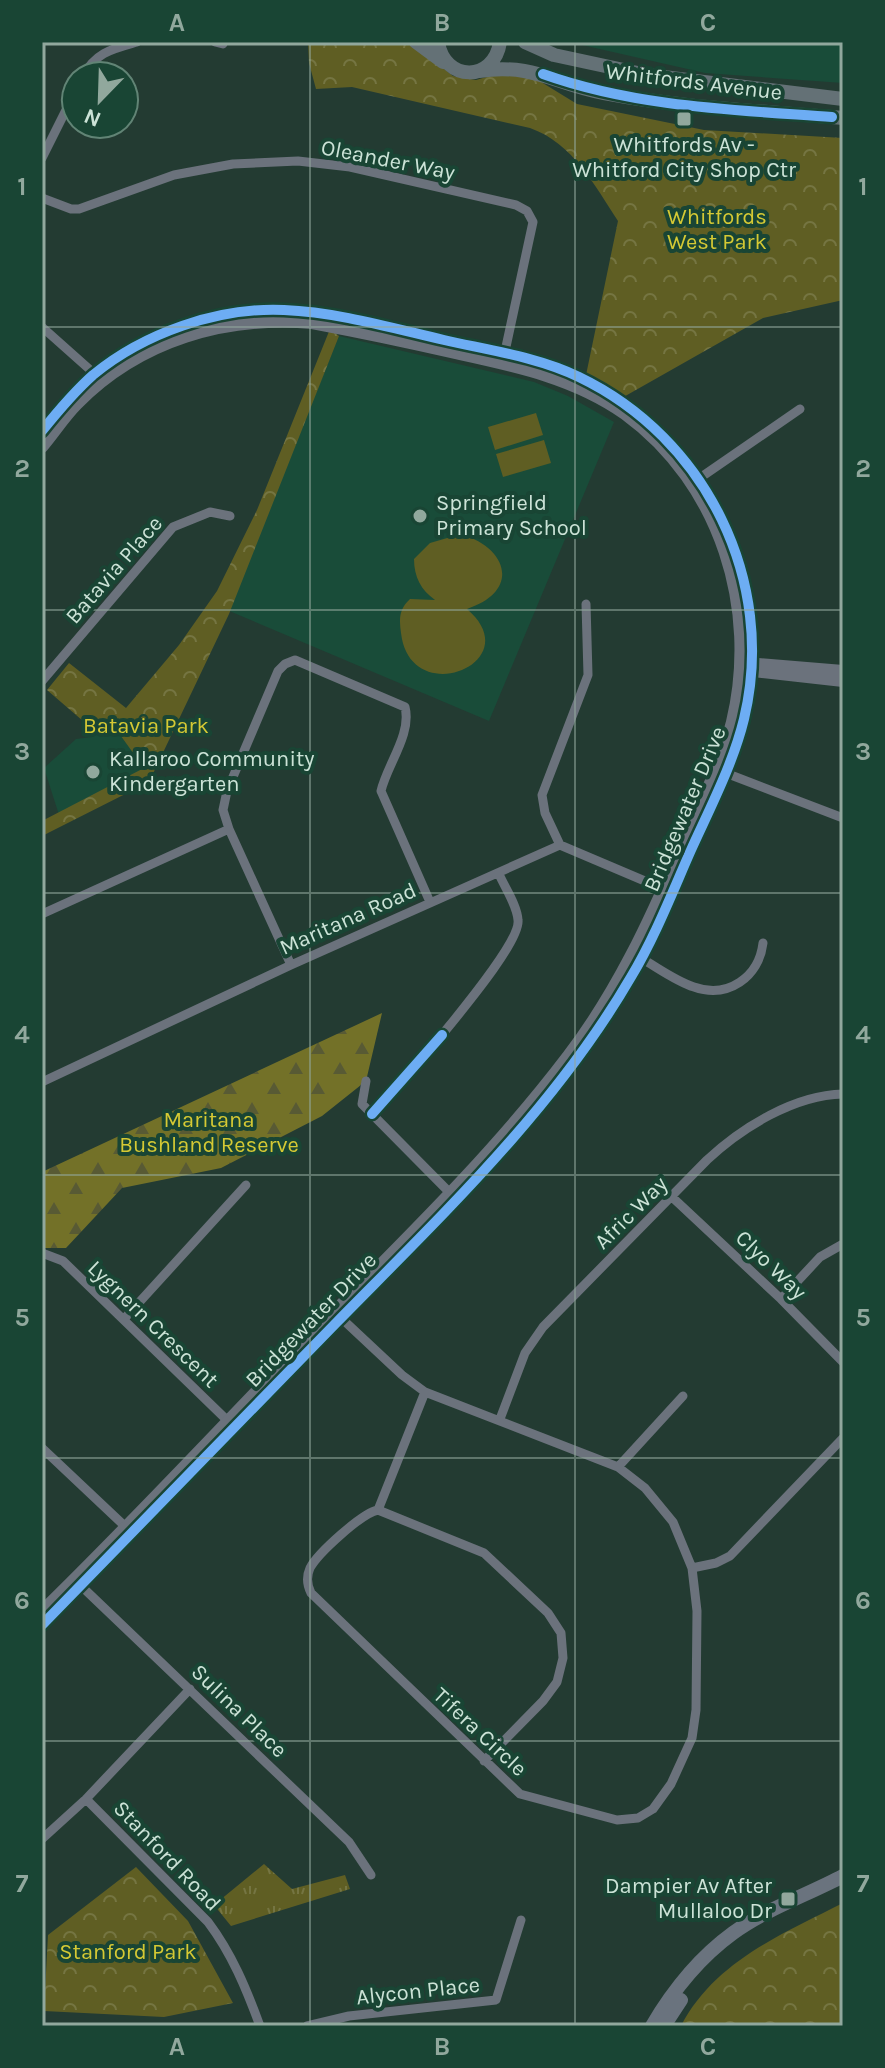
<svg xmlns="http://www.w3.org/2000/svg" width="885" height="2068" font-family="Karla,sans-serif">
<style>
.built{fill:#194c39}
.grass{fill:url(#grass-tufts)}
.forest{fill:url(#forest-firs)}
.park{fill:url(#park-crowns)}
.garden{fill:#5f5e23}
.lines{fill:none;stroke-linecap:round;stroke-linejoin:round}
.minor{stroke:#6b727c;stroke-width:9}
.tertiary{stroke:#6b727c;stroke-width:12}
.secondary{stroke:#6a737e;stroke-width:14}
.primary{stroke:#647176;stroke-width:14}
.cycleway-casing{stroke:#194534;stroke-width:15}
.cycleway{stroke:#6dadf4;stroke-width:10}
.grid{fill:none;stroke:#91a89d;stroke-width:2;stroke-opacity:0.55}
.poi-dot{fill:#91a89d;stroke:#194534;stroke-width:3}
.labels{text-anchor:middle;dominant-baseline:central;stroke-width:8;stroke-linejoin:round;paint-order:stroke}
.street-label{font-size:22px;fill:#cce3d7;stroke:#194534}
.poi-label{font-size:22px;fill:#cce3d7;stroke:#194534;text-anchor:start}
.park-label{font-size:22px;fill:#d5c934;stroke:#194534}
.neatline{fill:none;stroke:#91a89d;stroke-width:3}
.grid-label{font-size:26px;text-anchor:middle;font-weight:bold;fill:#91a89d}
</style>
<defs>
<pattern id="grass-tufts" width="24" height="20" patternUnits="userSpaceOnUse" patternTransform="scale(2)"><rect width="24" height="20" fill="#5f5e23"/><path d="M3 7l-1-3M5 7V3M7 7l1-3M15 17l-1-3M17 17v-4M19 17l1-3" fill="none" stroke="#757542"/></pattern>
<pattern id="forest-firs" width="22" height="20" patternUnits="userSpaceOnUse" patternTransform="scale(2)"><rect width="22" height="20" fill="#737128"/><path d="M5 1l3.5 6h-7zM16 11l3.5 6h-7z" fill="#585a34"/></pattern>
<pattern id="park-crowns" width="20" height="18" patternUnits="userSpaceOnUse" patternTransform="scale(2)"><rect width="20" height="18" fill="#5f5e23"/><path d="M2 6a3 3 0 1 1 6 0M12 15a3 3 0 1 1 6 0" fill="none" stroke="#757542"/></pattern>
</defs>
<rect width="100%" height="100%" fill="#233b32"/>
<path class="built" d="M 569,42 L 843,42 L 843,83 L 705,73 Z
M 339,336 L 534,382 L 568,396 L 614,422 L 489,721 L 227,610 Z
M 113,725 L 145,768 L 60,818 L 44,768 L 76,739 L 92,737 Z"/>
<path class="grass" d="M 264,1864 L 292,1889 L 345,1875 L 350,1889 L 231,1926 L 214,1905 Z"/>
<path class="forest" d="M 382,1013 L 366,1081 L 322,1116 L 221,1168 L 122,1188 L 66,1248 L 42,1248 L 42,1172 Z"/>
<path class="park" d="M 308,42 L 410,42 L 453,76 L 476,80 L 497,74 L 533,77 L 577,104 L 704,130 L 843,138 L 843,300 L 763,318 L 620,399 L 585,380 L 618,221 C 595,186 573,143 530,128 L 352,87 L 316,89 L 309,63 Z
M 330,329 L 339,336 L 229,614 L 149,782 L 42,836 L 42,821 L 144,768 L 113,725 L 90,727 L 47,690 L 69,663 L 126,708 L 179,645 L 217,591 L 257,510 Z
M 136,1867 L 188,1921 L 233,2003 L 164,2017 L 44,2011 L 48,1935 Z
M 843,1903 L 843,2026 L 681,2026 C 714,1962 782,1934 843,1903 Z"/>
<path class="garden" d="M 536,413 L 543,435 L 495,450 L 488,427 Z
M 544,440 L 551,463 L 503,477 L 496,454 Z
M 461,534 C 508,548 521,591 467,609 C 530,663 410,711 401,633 C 399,619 399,609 410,599 L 435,600 C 421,590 414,577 414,559 L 430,543 Z"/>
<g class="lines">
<path class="minor" d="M 215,42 L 223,44
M 83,76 C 96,52 112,49 137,42
M 42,158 L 76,90
M 42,198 L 71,209 L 79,209 L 174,175 L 233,164 L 298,161 L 350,167 L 516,205 L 527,211 L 533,222 L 504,356
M 42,327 L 97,376
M 694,482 L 800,409
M 42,681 L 173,527 L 210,512 L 230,516
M 723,772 L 843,818
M 229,829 L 291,965
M 560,845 L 545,813 L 542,795 L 588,675 L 586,604
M 42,914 L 229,829 L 223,810 L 227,791 L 278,671 L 285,664 L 295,660 L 405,707 C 412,734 387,765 381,791 L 430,902
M 639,957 C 657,967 675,981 694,987 C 728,999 759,977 763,943
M 442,1035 C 457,1016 521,941 518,920 C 517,905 505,888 499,874
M 366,1081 L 362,1104 L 454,1197
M 42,1082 L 291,965 L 560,845 L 666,890
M 672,1197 L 781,1299 L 843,1362
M 42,1253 L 63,1261 L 232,1425
M 781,1299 L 820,1257 L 843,1244
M 339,1316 L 402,1375 L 425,1392 L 618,1467 L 645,1488 L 673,1522 L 692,1568 L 697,1611 L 696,1710 L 692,1738 L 671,1784 L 653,1809 L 638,1818 L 617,1820 L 520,1794 L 311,1593 C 307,1585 306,1577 310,1568 C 318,1553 362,1513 378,1510 L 425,1392
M 124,1319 L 246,1185
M 500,1419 L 525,1353 L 543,1327 L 707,1160 C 741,1128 794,1095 843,1094
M 42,1448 L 130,1531
M 618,1467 L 683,1396
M 378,1510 L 484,1553 L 548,1613 L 561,1633 L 563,1658 L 557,1682 L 543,1701 L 484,1761
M 692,1568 L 716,1563 L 730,1556 L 843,1438
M 77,1582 L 349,1842 L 371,1875
M 86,1799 L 208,1922 C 232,1954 246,1988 260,2026
M 42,1839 L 86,1799 L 190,1689
M 307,2026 L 349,2016 L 496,2000 L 521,1920"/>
<path class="tertiary" d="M 42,431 C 58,411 74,392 93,375 C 144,333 218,307 284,310 C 337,312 392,328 444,340 C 488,350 538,357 579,377 C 706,438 777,581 744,719 C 733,764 710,808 691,850 C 672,893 655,937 631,977 C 555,1108 442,1215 337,1322 C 238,1423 140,1524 42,1625
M 42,447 C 54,433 64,417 77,404 C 140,340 225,316 312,323 C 360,332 408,342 455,353 C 515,366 574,378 625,414 C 721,484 759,609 732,722 C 721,766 698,807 680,849 C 650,921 616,993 568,1056 C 480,1172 371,1272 271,1376 C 195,1455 120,1535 42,1611
M 747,663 L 843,671
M 744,670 L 843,681"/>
<path class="secondary" d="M 652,2026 C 672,1992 700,1957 733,1933 C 766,1909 807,1895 843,1876
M 664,2026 L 681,2000"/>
<path class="primary" d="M 416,42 L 443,62
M 438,42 C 444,82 494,83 500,42
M 525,42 L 554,55 L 647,75 L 843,99
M 479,71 C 534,63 555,84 604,93 C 683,108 764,111 843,118"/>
<g class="cycleway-casing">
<path id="cycleway" d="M 543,74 C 635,107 735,110 832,117
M 42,431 C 58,411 74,392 93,375 C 144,333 218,307 284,310 C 337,312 392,328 444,340 C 488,350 538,357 579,377 C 706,438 777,581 744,719 C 733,764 710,808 691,850 C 672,893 655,937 631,977 C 555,1108 442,1215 337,1322 C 238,1423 140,1524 42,1625
M 372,1114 L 442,1035"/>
</g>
<use href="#cycleway" class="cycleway"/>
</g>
<path class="grid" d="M 310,42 L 310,2026M 575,42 L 575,2026M 42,327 L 843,327M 42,610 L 843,610M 42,893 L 843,893M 42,1175 L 843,1175M 42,1458 L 843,1458M 42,1741 L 843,1741"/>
<g class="poi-dot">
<rect x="676" y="111" width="16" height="16" rx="4"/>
<circle cx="420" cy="516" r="8"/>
<circle cx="93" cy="772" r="8"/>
<rect x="780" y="1891" width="16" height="16" rx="4"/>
</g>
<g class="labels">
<g class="street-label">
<text transform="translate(694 82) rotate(7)">Whitfords Avenue</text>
<text transform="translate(388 160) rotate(11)">Oleander Way</text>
<text transform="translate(114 570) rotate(-49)">Batavia Place</text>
<text transform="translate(685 809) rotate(-67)">Bridgewater Drive</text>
<text transform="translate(348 919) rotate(-24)">Maritana Road</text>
<text transform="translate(631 1213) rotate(-45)">Afric Way</text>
<text transform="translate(771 1265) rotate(44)">Clyo Way</text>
<text transform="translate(311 1320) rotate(-46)">Bridgewater Drive</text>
<text transform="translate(153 1324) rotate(44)">Lygnern Crescent</text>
<text transform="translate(239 1711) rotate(44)">Sulina Place</text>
<text transform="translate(480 1732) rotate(43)">Tifera Circle</text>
<text transform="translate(167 1856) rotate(46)">Stanford Road</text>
<text transform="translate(418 1991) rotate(-6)">Alycon Place</text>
</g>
<g class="poi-label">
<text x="684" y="145" text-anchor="middle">Whitfords Av -<tspan x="684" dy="25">Whitford City Shop Ctr</tspan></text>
<text x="436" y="503">Springfield<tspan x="436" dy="25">Primary School</tspan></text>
<text x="109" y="759">Kallaroo Community<tspan x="109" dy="25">Kindergarten</tspan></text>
<text x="772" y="1886" text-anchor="end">Dampier Av After<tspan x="772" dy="25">Mullaloo Dr</tspan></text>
</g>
<g class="park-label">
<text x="717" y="217">Whitfords<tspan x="717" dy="25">West Park</tspan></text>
<text x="146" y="726">Batavia Park</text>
<text x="209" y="1120">Maritana<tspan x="209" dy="25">Bushland Reserve</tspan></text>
<text x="128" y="1952">Stanford Park</text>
</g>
</g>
<rect width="885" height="2068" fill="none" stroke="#194534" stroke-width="88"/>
<g transform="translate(100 100) rotate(203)"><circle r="38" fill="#194534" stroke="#618475" stroke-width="2"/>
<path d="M0-6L14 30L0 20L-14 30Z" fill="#91a89d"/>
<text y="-12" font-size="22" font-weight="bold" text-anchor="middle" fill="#cce3d7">N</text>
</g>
<rect x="44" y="44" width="797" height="1980" class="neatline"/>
<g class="grid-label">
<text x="177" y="31">A</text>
<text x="442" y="31">B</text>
<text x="708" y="31">C</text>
<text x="22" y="195">1</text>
<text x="863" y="195">1</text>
<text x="22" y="477">2</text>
<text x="863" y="477">2</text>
<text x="22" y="760">3</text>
<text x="863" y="760">3</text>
<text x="22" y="1043">4</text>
<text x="863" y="1043">4</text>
<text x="22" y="1326">5</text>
<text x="863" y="1326">5</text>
<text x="22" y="1609">6</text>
<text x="863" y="1609">6</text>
<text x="22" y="1892">7</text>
<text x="863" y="1892">7</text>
<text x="177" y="2055">A</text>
<text x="442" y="2055">B</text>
<text x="708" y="2055">C</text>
</g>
</svg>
